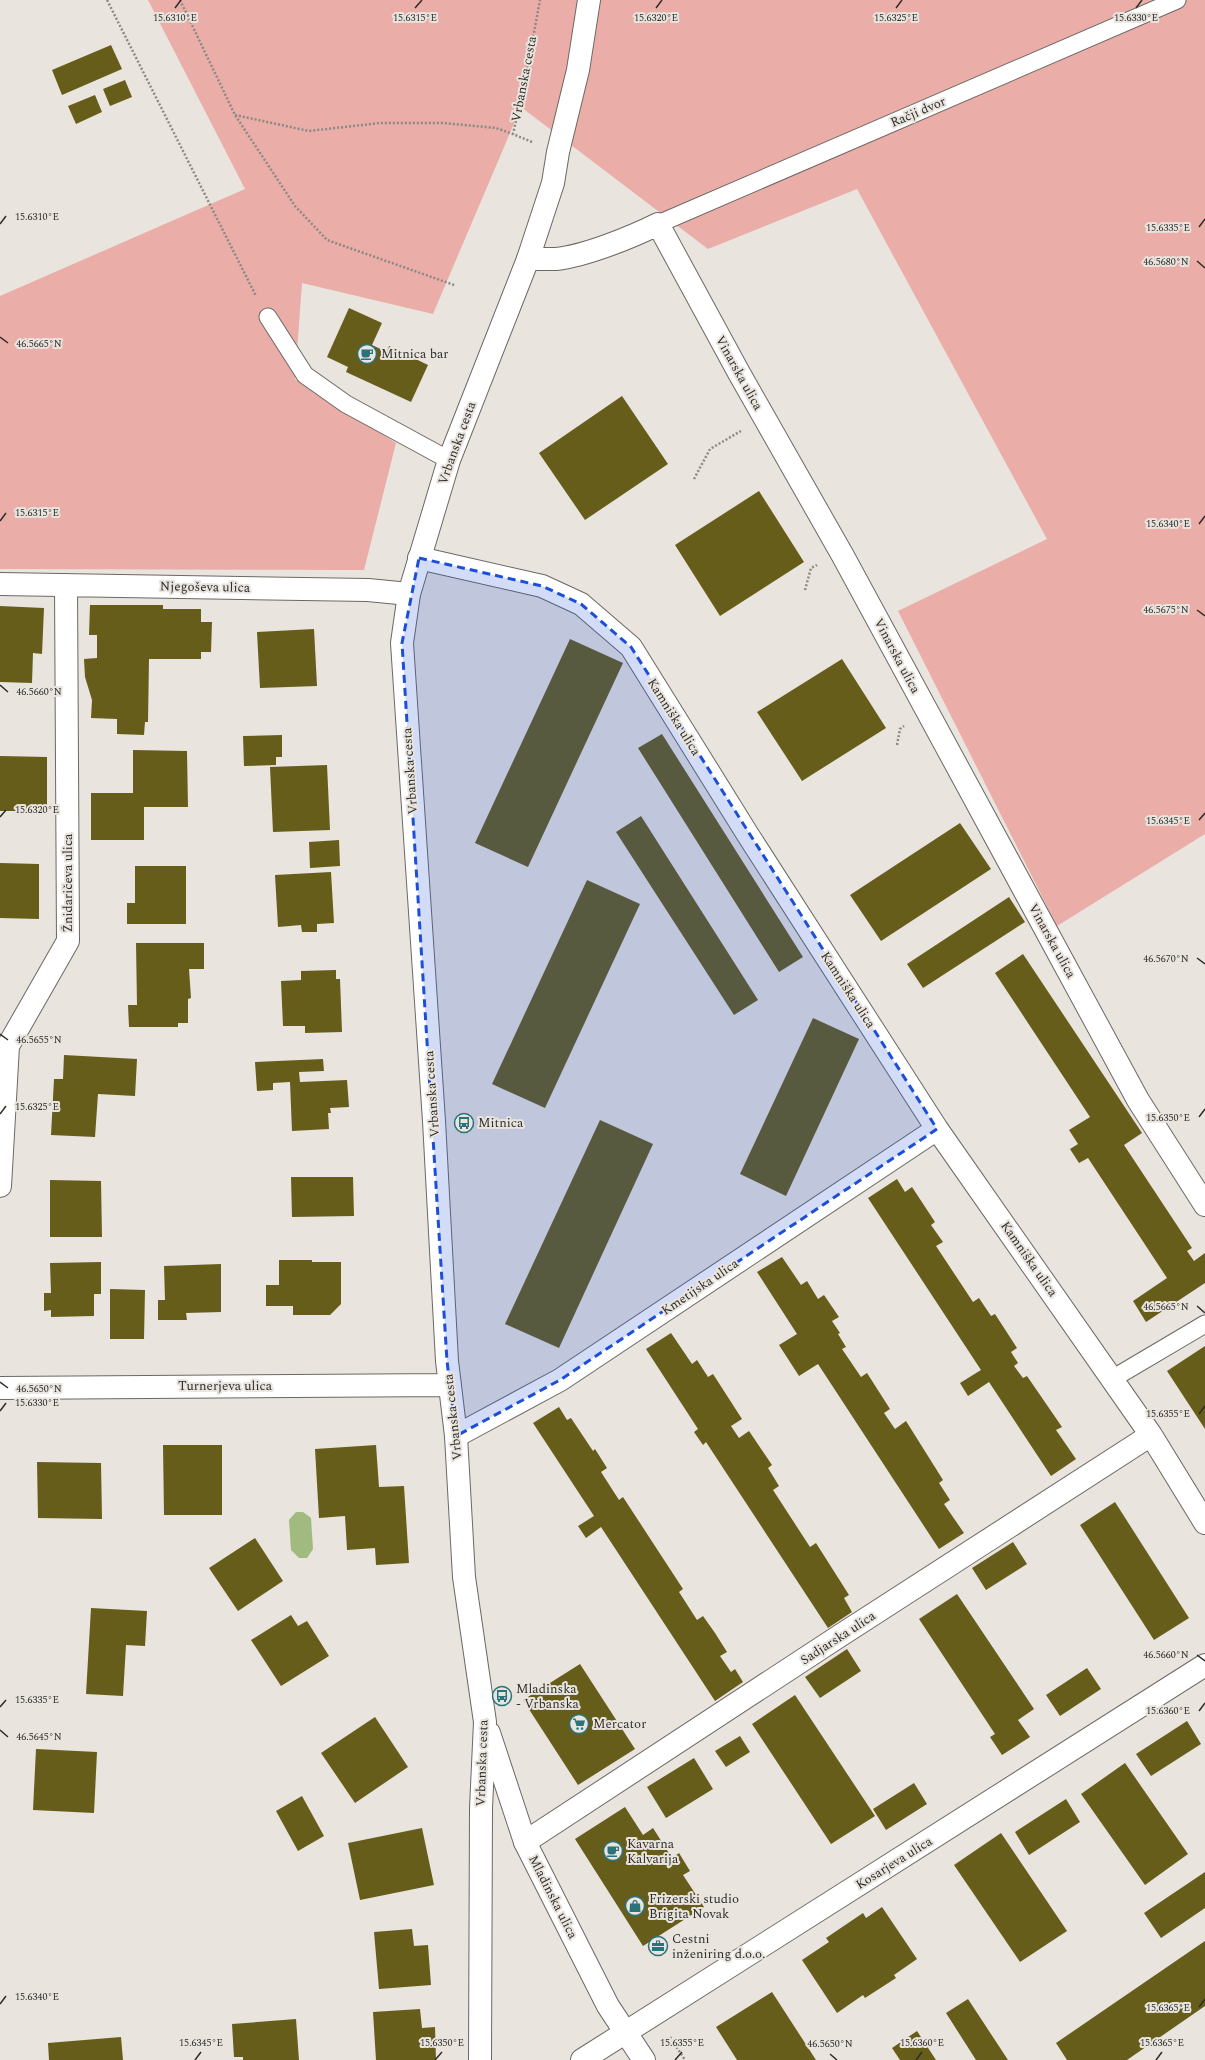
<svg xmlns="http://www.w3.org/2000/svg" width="1205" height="2060" font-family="Spectral,serif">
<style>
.green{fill:#eaada8}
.water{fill:#a0ba7f}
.building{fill:#665d1a}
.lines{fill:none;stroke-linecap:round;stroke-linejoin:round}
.service-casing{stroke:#6c6863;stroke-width:19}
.minor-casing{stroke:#6c6863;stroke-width:24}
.tertiary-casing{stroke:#6c6863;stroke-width:24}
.path{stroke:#8c8985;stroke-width:2.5;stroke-dasharray:2 2;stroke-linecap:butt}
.service{stroke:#fff;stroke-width:17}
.minor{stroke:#fff;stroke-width:22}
.tertiary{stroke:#fff;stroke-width:22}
.marked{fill:#1d4ed8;fill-opacity:0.2;stroke:#1d4ed8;stroke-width:3;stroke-dasharray:8 5;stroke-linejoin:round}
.ticks{fill:none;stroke:#2e2d2a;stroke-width:1.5}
.labels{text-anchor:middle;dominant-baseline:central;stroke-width:4;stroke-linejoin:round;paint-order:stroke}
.street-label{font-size:13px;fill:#2e2d2a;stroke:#e9e4de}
.poi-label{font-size:13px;fill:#2e2d2a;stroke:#e9e4de;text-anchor:start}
.ticks-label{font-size:10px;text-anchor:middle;fill:#2e2d2a;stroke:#e9e4de;stroke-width:4;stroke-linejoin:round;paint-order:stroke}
</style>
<rect width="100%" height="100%" fill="#e9e4de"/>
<path class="green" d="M 148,0 L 1205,0 L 1205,834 L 1057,926 L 898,611 L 1047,539 L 857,189 L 708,249 L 521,107 L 433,314 L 302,283 L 295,379 L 396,443 L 364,570 L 0,569 L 0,296 L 245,189 Z"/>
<path class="water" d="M 296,1512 L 303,1512 L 311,1518 L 313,1549 L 307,1558 L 299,1558 L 291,1550 L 289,1520 Z"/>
<path class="building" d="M 111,45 L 122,69 L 62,95 L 52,70 Z
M 125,80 L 132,97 L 110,106 L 103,89 Z
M 95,95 L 102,112 L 76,124 L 68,106 Z
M 349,308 L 382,323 L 372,345 L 387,352 L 389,346 L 428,365 L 411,402 L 346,372 L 348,367 L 327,357 Z
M 622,396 L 668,464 L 585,520 L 539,453 Z
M 759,491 L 804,562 L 720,616 L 675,545 Z
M 90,605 L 163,605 L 163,609 L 201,609 L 201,622 L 212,622 L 211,652 L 201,652 L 201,659 L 149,659 L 148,722 L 145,722 L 144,735 L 117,734 L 117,719 L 91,718 L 92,700 L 85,677 L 84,659 L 97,658 L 97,635 L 89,635 Z
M 0,606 L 44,608 L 42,654 L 33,653 L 32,683 L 0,682 Z
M 314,629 L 317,686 L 260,688 L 257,632 Z
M 570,639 L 623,663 L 528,867 L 475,843 Z
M 842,659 L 886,728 L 802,781 L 757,712 Z
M 662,734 L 803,957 L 779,972 L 638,748 Z
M 282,735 L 282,757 L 276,757 L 276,765 L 244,766 L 243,736 Z
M 133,750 L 187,751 L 188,807 L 144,807 L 144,840 L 91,840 L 91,793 L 133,793 Z
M 0,756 L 47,757 L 47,811 L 0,811 Z
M 327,765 L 330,830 L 273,832 L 270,767 Z
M 641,816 L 758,1000 L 734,1015 L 616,832 Z
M 960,823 L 991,869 L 881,941 L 850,895 Z
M 339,840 L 340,866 L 310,868 L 309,842 Z
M 0,863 L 39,864 L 39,919 L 0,918 Z
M 135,866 L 186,866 L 186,924 L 127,924 L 127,903 L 135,903 Z
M 331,872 L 334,923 L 317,924 L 317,932 L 302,932 L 301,925 L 278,927 L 275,875 Z
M 587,880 L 640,904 L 545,1108 L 492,1084 Z
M 1009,897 L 1025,922 L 923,988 L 907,964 Z
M 136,943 L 204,943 L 204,969 L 189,969 L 191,998 L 188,999 L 188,1023 L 178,1023 L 178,1027 L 129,1027 L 128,1005 L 137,1005 Z
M 1023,954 L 1142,1133 L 1124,1145 L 1192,1248 L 1187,1251 L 1194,1261 L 1205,1253 L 1205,1283 L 1146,1322 L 1133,1301 L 1167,1278 L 1088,1158 L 1079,1163 L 1070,1149 L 1078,1144 L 1069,1130 L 1090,1117 L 995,973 Z
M 336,970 L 336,979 L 340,979 L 342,1032 L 305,1033 L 305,1026 L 283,1026 L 281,981 L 301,980 L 301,971 Z
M 813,1018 L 859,1039 L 786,1196 L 740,1174 Z
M 64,1055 L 137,1059 L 135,1096 L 98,1094 L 95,1137 L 51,1135 L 54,1079 L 63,1079 Z
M 323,1059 L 324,1071 L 299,1072 L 300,1082 L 347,1080 L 349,1107 L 330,1108 L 331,1113 L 328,1113 L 329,1129 L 292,1131 L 290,1082 L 273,1083 L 273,1090 L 257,1091 L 255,1062 Z
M 600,1120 L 653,1144 L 559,1348 L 505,1324 Z
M 291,1177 L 353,1177 L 354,1216 L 292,1217 Z
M 897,1179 L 905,1192 L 912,1187 L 935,1222 L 931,1225 L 943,1242 L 936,1246 L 973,1302 L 979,1298 L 991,1316 L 995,1314 L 1017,1348 L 1011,1352 L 1018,1363 L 1014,1366 L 1023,1378 L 1027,1376 L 1062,1427 L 1056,1430 L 1076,1459 L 1051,1476 L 989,1382 L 968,1396 L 960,1383 L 981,1370 L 868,1198 Z
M 50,1180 L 101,1181 L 102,1237 L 50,1237 Z
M 782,1257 L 801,1285 L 807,1281 L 818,1299 L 824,1295 L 839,1317 L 832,1321 L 840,1333 L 838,1334 L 846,1347 L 842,1349 L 861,1377 L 867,1373 L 890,1409 L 884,1413 L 895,1429 L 906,1421 L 943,1480 L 939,1483 L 950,1500 L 944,1504 L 964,1533 L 939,1549 L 818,1364 L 799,1376 L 779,1345 L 797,1334 L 757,1272 Z
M 279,1260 L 312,1260 L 312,1262 L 341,1262 L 341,1304 L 330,1315 L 293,1315 L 293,1306 L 266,1306 L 266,1285 L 279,1285 Z
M 101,1262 L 101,1294 L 94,1294 L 94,1316 L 51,1317 L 51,1310 L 44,1311 L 44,1293 L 51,1293 L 50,1263 Z
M 221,1264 L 221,1312 L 186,1313 L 187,1320 L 158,1320 L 158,1300 L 165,1300 L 164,1266 Z
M 110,1289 L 145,1290 L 144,1339 L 110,1339 Z
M 671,1333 L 692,1364 L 697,1360 L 708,1377 L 713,1374 L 742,1419 L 731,1426 L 739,1438 L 749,1431 L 772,1465 L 768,1468 L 779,1486 L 773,1490 L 810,1547 L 816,1543 L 849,1595 L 844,1598 L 852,1612 L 828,1628 L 706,1442 L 703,1445 L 694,1432 L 698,1429 L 646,1349 Z
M 1205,1346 L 1205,1429 L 1167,1371 Z
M 559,1407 L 567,1420 L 571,1418 L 593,1451 L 595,1449 L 607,1468 L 601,1472 L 619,1500 L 623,1497 L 683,1589 L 679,1592 L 697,1620 L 703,1616 L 715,1633 L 727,1652 L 720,1656 L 731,1672 L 735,1669 L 743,1682 L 715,1701 L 601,1527 L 586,1538 L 578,1526 L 594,1516 L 533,1423 Z
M 163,1445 L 222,1445 L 222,1515 L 164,1515 Z
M 376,1445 L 379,1487 L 404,1486 L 409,1563 L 376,1565 L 375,1548 L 347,1550 L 345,1516 L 319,1518 L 315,1449 Z
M 37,1462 L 101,1463 L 102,1519 L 38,1518 Z
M 1115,1502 L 1189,1618 L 1154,1640 L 1080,1525 Z
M 255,1538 L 283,1581 L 238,1611 L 209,1568 Z
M 1013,1542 L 1027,1564 L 986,1590 L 972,1568 Z
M 957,1594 L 1034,1709 L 1018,1720 L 1030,1737 L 1002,1755 L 990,1737 L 995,1734 L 919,1619 Z
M 91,1608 L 147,1611 L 145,1646 L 126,1645 L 123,1696 L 86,1694 Z
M 291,1615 L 298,1626 L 307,1621 L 329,1656 L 281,1686 L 251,1640 Z
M 847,1649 L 861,1671 L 820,1698 L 805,1677 Z
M 580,1664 L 635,1749 L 578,1785 L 523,1700 Z
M 1087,1668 L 1101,1689 L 1060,1716 L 1046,1695 Z
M 795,1695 L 875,1816 L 831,1844 L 752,1724 Z
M 375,1717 L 408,1767 L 355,1803 L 321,1753 Z
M 1187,1721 L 1201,1744 L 1151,1776 L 1136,1754 Z
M 740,1736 L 750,1752 L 726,1767 L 715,1751 Z
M 36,1749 L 97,1752 L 94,1813 L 33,1810 Z
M 694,1758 L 713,1789 L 666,1818 L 647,1787 Z
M 1125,1763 L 1188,1854 L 1145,1885 L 1081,1794 Z
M 914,1783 L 927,1804 L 886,1830 L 873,1809 Z
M 302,1796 L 324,1836 L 298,1851 L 276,1811 Z
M 1066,1799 L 1080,1822 L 1029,1855 L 1015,1832 Z
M 625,1807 L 643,1835 L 653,1828 L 672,1858 L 679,1853 L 690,1871 L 683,1875 L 704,1907 L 643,1946 L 575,1839 Z
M 422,1828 L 434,1885 L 360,1900 L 348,1843 Z
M 1001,1833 L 1067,1931 L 1020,1962 L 954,1865 Z
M 1205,1872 L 1205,1908 L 1161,1938 L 1144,1913 Z
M 882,1907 L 917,1959 L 894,1975 L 896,1978 L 865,1998 L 863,1995 L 837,2013 L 802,1960 L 829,1942 L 826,1938 L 863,1913 L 866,1918 Z
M 412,1929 L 414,1946 L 428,1945 L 431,1985 L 379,1989 L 374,1932 Z
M 1205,1941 L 1205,2006 L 1127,2060 L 1067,2060 L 1056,2043 Z
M 772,1992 L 816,2060 L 737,2060 L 716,2027 Z
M 968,1999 L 1008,2060 L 976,2060 L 946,2013 Z
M 420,2009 L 422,2028 L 435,2027 L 436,2060 L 376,2060 L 373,2012 Z
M 296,2019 L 299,2060 L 243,2060 L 243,2057 L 234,2057 L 232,2024 Z
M 917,2031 L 936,2060 L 900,2060 L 892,2048 Z
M 121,2037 L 123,2060 L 49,2060 L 48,2043 Z"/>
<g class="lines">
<g class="service-casing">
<path id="service" d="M 658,224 L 1177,0
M 268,317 L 305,375 L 346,404 L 449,460
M 1112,1379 L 1205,1324"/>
</g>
<g class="minor-casing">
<path id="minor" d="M 528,259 C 537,259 547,259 556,259 C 585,256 632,237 658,224 L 739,373 L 843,556 L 1138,1100 L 1205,1205
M 419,558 L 542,586 L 581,604 L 631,647 L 748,835 L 937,1129 L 1151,1435 L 1205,1523
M 0,584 L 368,590 L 409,594
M 0,1186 L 8,1046 L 68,941 L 66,585
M 456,1436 L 560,1380 L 937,1129
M 525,1842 L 841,1635 L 1151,1435
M 582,2060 L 1205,1665"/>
</g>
<g class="tertiary-casing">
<path id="tertiary" d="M 0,1388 L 450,1385
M 489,1733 L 525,1842 L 608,2006 L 644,2060
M 480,2060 L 481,1808 L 485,1722 L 464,1577 L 456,1436 L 447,1361 L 434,1121 L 402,643 L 409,594 L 449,460 L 528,259 L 553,183 L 558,152 L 578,70 L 589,0"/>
</g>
<path class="path" d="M 107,0 L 256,296
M 180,0 L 235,115 L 295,206 L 327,240 L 454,285
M 235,115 L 309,131 L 380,123 L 443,123 L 496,128 L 513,134
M 532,142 L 513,134 L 527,71 L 540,0
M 694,479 L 710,449 L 741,431
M 805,590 L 811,568 L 817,565
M 897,745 L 900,729 L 904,726
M 670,2037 L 685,2060"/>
<use href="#service" class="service"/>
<use href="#minor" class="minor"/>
<use href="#tertiary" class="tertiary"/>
</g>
<path class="marked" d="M 419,558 L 542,586 L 581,604 L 631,647 L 937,1129 L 560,1380 L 456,1436 L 447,1361 L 402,643 Z"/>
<path class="ticks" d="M 175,8 L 181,0M 415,8 L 422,0M 656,8 L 662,0M 896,8 L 902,0M 1136,8 L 1142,0M 0,224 L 6,216M 1199,227 L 1205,219M 1197,261 L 1205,268M 0,337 L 8,343M 0,521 L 6,513M 1199,524 L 1205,516M 1197,610 L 1205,616M 0,685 L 8,692M 0,817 L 6,810M 1199,820 L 1205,813M 1197,958 L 1205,964M 0,1034 L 8,1040M 0,1114 L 6,1106M 1199,1117 L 1205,1109M 1197,1306 L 1205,1313M 0,1382 L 8,1388M 0,1411 L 6,1403M 1199,1414 L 1205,1406M 1197,1655 L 1205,1661M 0,1707 L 6,1700M 1199,1711 L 1205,1703M 0,1730 L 8,1737M 0,2004 L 6,1996M 1199,2007 L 1205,1999M 830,2054 L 837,2060M 195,2060 L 201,2052M 435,2060 L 442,2052M 675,2060 L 682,2052M 916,2060 L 922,2052M 1156,2060 L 1162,2052"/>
<defs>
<g id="cafe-ring" transform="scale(1)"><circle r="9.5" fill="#e9e4de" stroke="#2a737b" stroke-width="1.5"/><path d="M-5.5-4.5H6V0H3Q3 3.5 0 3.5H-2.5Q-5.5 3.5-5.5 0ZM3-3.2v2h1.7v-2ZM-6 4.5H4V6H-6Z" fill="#2a737b"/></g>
<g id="bus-ring" transform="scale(1)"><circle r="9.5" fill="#e9e4de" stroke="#2a737b" stroke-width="1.5"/><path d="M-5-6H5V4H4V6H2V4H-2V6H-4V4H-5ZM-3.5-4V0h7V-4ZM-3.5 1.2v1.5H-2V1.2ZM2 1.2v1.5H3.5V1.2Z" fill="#2a737b"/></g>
<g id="supermarket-ring" transform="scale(1)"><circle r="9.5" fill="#e9e4de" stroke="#2a737b" stroke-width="1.5"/><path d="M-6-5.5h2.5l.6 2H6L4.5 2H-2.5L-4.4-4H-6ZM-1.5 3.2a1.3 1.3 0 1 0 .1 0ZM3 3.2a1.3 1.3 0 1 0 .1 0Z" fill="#2a737b"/></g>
<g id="shop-ring" transform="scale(1)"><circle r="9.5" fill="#e9e4de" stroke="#2a737b" stroke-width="1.5"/><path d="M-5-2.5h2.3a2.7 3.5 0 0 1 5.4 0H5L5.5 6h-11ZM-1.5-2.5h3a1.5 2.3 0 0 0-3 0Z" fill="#2a737b"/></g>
<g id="office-ring" transform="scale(1)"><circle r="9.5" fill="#e9e4de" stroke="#2a737b" stroke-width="1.5"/><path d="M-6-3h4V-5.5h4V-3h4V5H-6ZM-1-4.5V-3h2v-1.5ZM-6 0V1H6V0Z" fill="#2a737b"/></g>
</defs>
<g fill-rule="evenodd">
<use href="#cafe-ring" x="367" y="354"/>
<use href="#bus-ring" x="464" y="1123"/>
<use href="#bus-ring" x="502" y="1696"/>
<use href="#supermarket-ring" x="579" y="1724"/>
<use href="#cafe-ring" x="613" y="1851"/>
<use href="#shop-ring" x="635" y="1906"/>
<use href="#office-ring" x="658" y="1946"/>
</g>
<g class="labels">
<g class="street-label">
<text transform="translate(524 79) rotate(-79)">Vrbanska cesta</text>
<text transform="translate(918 112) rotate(-23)">Račji dvor</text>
<text transform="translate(739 373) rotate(61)">Vinarska ulica</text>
<text transform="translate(457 443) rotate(-70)">Vrbanska cesta</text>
<text transform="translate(205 587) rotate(1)">Njegoševa ulica</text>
<text transform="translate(897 656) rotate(62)">Vinarska ulica</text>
<text transform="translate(674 717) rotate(58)">Kamniška ulica</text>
<text transform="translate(410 771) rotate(-94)">Vrbanska cesta</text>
<text transform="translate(68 883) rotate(-90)">Žnidaričeva ulica</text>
<text transform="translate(1052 941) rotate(61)">Vinarska ulica</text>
<text transform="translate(848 990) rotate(57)">Kamniška ulica</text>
<text transform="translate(432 1094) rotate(-94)">Vrbanska cesta</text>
<text transform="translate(1029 1259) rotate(55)">Kamniška ulica</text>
<text transform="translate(700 1287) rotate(-34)">Kmetijska ulica</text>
<text x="225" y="1386">Turnerjeva ulica</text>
<text transform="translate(453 1417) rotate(-96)">Vrbanska cesta</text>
<text transform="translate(838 1638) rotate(-33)">Sadjarska ulica</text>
<text transform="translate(482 1763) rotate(-88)">Vrbanska cesta</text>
<text transform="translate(894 1863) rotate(-32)">Kosarjeva ulica</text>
<text transform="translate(553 1897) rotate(63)">Mladinska ulica</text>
</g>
<g class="poi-label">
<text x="381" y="354">Mitnica bar</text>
<text x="478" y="1123">Mitnica</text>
<text x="516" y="1689">Mladinska<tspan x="516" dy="15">- Vrbanska</tspan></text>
<text x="593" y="1724">Mercator</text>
<text x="627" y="1844">Kavarna<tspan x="627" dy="15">Kalvarija</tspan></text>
<text x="649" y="1899">Frizerski studio<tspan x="649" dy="15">Brigita Novak</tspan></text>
<text x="672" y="1939">Cestni<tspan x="672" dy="15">inženiring d.o.o.</tspan></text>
</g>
</g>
<g class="ticks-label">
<text x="175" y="21">15.6310°E</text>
<text x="415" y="21">15.6315°E</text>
<text x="656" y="21">15.6320°E</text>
<text x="896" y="21">15.6325°E</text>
<text x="1136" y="21">15.6330°E</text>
<text x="37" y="220">15.6310°E</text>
<text x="1168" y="231">15.6335°E</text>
<text x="1166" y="265">46.5680°N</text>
<text x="39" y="347">46.5665°N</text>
<text x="37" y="516">15.6315°E</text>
<text x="1168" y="527">15.6340°E</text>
<text x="1166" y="613">46.5675°N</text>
<text x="39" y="695">46.5660°N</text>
<text x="37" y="813">15.6320°E</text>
<text x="1168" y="824">15.6345°E</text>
<text x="1166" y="962">46.5670°N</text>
<text x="39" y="1043">46.5655°N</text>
<text x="37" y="1110">15.6325°E</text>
<text x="1168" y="1121">15.6350°E</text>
<text x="1166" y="1310">46.5665°N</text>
<text x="39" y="1392">46.5650°N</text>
<text x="37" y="1406">15.6330°E</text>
<text x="1168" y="1417">15.6355°E</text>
<text x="1166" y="1658">46.5660°N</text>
<text x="37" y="1703">15.6335°E</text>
<text x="1168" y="1714">15.6360°E</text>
<text x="39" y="1740">46.5645°N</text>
<text x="37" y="2000">15.6340°E</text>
<text x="1168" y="2011">15.6365°E</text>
<text x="201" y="2046">15.6345°E</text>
<text x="442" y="2046">15.6350°E</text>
<text x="682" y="2046">15.6355°E</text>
<text x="922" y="2046">15.6360°E</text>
<text x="1162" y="2046">15.6365°E</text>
<text x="830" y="2047">46.5650°N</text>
</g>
</svg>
